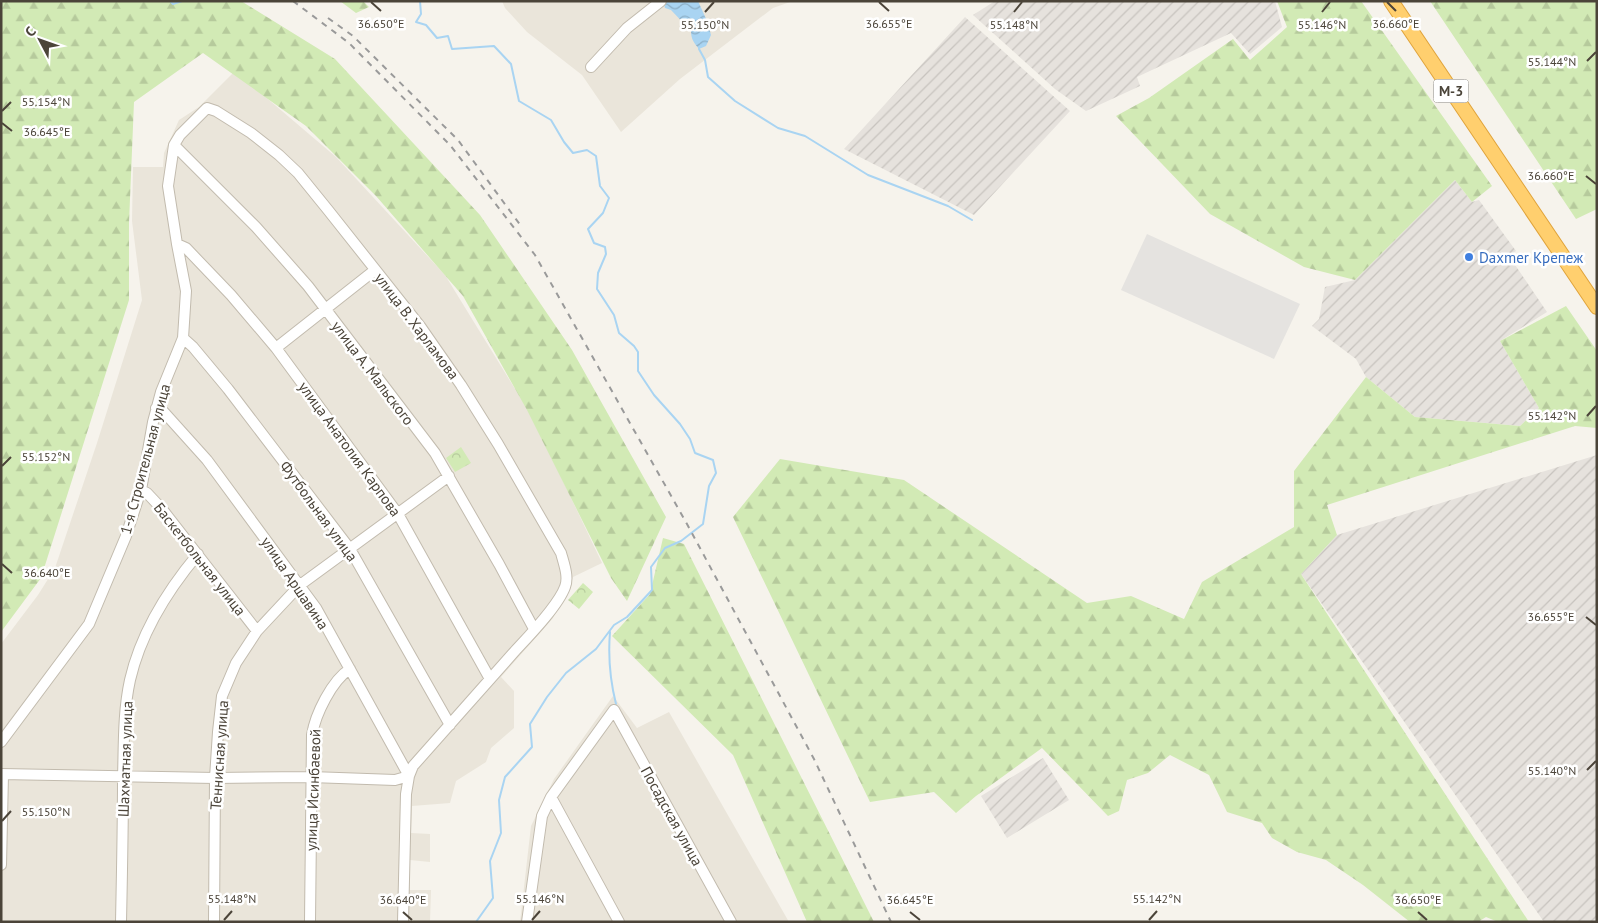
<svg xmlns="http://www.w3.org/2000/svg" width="1598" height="923" font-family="'PT Sans',sans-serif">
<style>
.residential{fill:#eae5da}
.industrial{fill:url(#industrial-furrows)}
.forest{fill:url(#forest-firs)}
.park{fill:url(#park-crowns)}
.parking{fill:#e5e3e0}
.water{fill:url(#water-waves)}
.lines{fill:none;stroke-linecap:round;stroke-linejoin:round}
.stream{stroke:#a9d4f2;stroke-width:2}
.minor-casing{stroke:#c2bbae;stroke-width:12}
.highway-casing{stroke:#e0a43c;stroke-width:16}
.minor{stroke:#fff;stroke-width:10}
.highway{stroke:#ffcf6e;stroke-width:14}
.rail{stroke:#9a9a9a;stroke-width:2;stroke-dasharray:6 6;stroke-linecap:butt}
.ticks{fill:none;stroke:#4b4439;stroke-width:2}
.shop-dot{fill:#3f7fe0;stroke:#fff;stroke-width:2}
.labels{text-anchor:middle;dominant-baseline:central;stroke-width:5;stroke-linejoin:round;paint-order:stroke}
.shield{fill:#fff;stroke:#817c74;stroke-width:1}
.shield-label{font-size:14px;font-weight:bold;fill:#4b4439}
.shop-label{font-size:15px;fill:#366cbe;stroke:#fff;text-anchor:start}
.street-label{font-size:15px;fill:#4b4439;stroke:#fff}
.ticks-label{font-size:12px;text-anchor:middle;fill:#4b4439;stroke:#fff;stroke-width:5;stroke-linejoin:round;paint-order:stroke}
</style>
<defs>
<pattern id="industrial-furrows" width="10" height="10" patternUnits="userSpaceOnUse" patternTransform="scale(1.25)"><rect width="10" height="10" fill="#e6e2dd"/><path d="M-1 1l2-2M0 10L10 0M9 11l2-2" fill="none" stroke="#c7c3be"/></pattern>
<pattern id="forest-firs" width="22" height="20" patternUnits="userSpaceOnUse" patternTransform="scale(1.25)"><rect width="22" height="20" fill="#d2eab5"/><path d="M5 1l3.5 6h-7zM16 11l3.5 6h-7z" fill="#b6ca9c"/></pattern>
<pattern id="park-crowns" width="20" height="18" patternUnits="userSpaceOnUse" patternTransform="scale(1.25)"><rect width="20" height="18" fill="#d2eab5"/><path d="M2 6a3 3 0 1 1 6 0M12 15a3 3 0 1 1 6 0" fill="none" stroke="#b6ca9c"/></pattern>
<pattern id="water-waves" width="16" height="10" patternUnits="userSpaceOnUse" patternTransform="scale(1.25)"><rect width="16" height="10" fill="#a9d4f2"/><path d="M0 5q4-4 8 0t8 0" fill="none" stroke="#8caec5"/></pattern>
</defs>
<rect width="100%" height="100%" fill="#f6f3ec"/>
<path class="residential" d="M 502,1 L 793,1 L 773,8 L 680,79 L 621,132 L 582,75 L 527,32 L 505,8 Z
M 235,71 L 336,157 L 445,275 L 533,418 L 602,563 L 573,577 L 553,618 L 501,677 L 514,691 L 514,728 L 491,748 L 486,762 L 456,781 L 450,803 L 412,806 L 411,833 L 430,834 L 430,862 L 410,860 L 410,890 L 431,890 L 430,922 L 1,922 L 1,644 L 38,595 L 55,568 L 97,443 L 142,300 L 132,221 L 133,167 L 163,167 L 164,153 L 179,120 L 199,107 Z
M 613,696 L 637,728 L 669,712 L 789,922 L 520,922 L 531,826 L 554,779 Z"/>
<path class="industrial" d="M 995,1 L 1275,1 L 1282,27 L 1250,54 L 1231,33 L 1137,77 L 1140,86 L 1086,111 L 1055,89 L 973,15 Z
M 965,17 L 1070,111 L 974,215 L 844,149 Z
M 1455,180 L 1472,202 L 1479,200 L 1516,251 L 1509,256 L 1547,312 L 1500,341 L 1539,408 L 1520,426 L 1415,417 L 1366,377 L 1356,359 L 1312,326 L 1319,319 L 1325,287 L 1355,280 Z
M 1597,455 L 1597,922 L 1544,922 L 1301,574 L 1337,535 Z
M 1043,758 L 1069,800 L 1007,838 L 981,796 Z"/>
<path class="forest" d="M 1,1 L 241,1 L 335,59 L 480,215 L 572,350 L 666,517 L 627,601 L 611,578 L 527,410 L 463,296 L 376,196 L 306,126 L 203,53 L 134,102 L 129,223 L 129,300 L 41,578 L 1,632 Z
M 340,1 L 363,1 L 369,7 L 356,13 Z
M 1277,1 L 1361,1 L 1492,186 L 1472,202 L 1455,180 L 1355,280 L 1304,267 L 1210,214 L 1116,116 L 1149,98 L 1233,39 L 1250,60 L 1287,27 Z
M 1430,1 L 1597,1 L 1597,209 L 1576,219 Z
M 1566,306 L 1597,351 L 1597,428 L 1575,426 L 1327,505 L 1337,535 L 1301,574 L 1529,922 L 1498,922 L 1486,917 L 1478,922 L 1410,922 L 1363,885 L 1326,860 L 1297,852 L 1272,838 L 1262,823 L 1227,812 L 1209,775 L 1170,755 L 1148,773 L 1127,780 L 1119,811 L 1108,816 L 1042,748 L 976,796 L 956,813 L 934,792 L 870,802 L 733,517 L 780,459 L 904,480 L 1087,603 L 1131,596 L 1184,619 L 1202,582 L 1294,527 L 1294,471 L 1366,377 L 1415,417 L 1520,426 L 1539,408 L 1500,341 Z
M 663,538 L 684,544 L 874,922 L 807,922 L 733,755 L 612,636 L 650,594 Z"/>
<path class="park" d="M 461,447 L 471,463 L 455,472 L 446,458 Z
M 583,583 L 593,592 L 579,609 L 568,600 Z"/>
<path class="parking" d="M 1147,234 L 1300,304 L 1274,359 L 1121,290 Z"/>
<path class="water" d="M 667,1 L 698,1 L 707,21 L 711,35 L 706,46 L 699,49 C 694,43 691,39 691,31 L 671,10 L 665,8 L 664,4 Z"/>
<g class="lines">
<path class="stream" d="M 170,1 L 173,4 L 182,1
M 420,1 L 421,14 L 416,22 L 426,25 L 437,38 L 448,36 L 452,49 L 494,46 L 511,64 L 519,101 L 551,120 L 564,142 L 573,153 L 587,150 L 596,156 L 600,186 L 609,198 L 603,213 L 588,229 L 594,243 L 605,247 L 606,254 L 598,273 L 597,289 L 614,315 L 619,333 L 634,346 L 638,352 L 638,371 L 654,395 L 680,424 L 690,439 L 695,453 L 713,460 L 716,473 L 709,486 L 703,524 L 681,541 L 665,548 L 651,567 L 652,590 L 627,617 L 614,625 L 596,649 L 566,673 L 547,697 L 530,724 L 532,747 L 505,777 L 499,800 L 501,833 L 490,861 L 493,898 L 476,922
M 699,49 L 705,60 L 708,77 L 735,101 L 778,128 L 805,136 L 868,175 L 948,206 L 972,220
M 610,632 C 608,656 610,680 616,704"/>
<g class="minor-casing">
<path id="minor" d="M 591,67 L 627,28 L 661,1
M 174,145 L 256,227 L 308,286 L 435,453 L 499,564 L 534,629
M 177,244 L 186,248 L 231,295 L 276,348 L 398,514 L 490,679
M 183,338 L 193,347 L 228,389 L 350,549 L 450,725
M 276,348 L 375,270
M 156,408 L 162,410 L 207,460 L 316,608 L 409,776
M 141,490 L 147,493 L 162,509 L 257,631
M 1,742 L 89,624 L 126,536 L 141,490 L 153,422 L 161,392 L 183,338 L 186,291 L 177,244 L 168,186 L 174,145 L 180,135 L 207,108 L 216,111 L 251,133 L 279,155 L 298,173 L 328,210 L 420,326 L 461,385 L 498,444 L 561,553 C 564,564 569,577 565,587 C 558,606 529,636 515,651 C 481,689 447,728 413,766 L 409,776 L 406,794 L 403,922
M 1,774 L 215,778 L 311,777 L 395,780 L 409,776
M 551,797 L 619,922
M 1,865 L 3,775
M 121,922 C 122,874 123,826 123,778 C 124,745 123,712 130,680 C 141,632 167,591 198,554
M 214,922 L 215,778 L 218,732 L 222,696 L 236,663 L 257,631 L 300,585 L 449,476
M 310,922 L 312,735 C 315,715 332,680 350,669
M 527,922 L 542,816 L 551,797 L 614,710 L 731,922"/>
</g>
<g class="highway-casing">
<path id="highway" d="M 1391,1 L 1597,307"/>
</g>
<use href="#minor" class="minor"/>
<use href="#highway" class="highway"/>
<path class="rail" d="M 293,1 L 349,43 L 450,145 L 535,255 L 687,524 L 814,759 L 891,922
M 328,18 L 353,36 L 458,140 L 521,226"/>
</g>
<path class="ticks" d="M 371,2 L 381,11M 879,2 L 889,11M 1387,2 L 1396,11M 705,12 L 714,2M 1014,12 L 1022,2M 1322,12 L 1330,2M 1587,61 L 1596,52M 2,111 L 11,102M 2,123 L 12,131M 1586,176 L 1596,184M 1587,416 L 1596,406M 2,466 L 11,457M 2,564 L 12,573M 1586,617 L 1596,625M 1587,770 L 1596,761M 2,821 L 11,811M 403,912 L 412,920M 910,912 L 920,920M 1418,912 L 1427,920M 224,920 L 232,911M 532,920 L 540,911M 1149,920 L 1157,911"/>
<circle class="shop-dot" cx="1469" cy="257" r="5"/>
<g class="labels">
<rect class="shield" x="1433.5" y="79.5" width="35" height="23" rx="4"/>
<g class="shield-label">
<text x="1451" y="91">М-3</text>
</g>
<g class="shop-label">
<text x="1479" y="257">Daxmer Крепеж</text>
</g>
<g class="street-label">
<text transform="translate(417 326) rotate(53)">улица В. Харламова</text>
<text transform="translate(373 373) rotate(53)">улица А. Мальского</text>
<text transform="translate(350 449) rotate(54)">улица Анатолия Карпова</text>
<text transform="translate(145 459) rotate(-75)">1-я Строительная улица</text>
<text transform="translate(319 511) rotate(54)">Футбольная улица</text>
<text transform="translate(200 559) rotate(52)">Баскетбольная улица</text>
<text transform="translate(295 583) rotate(56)">улица Аршавина</text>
<text transform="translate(219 755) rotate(-86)">Теннисная улица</text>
<text transform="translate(125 759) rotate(-88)">Шахматная улица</text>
<text transform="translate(313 790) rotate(-88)">улица Исинбаевой</text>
<text transform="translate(672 816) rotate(61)">Посадская улица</text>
</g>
</g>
<g class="ticks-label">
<text x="381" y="28">36.650°E</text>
<text x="889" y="28">36.655°E</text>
<text x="1396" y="28">36.660°E</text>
<text x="705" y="29">55.150°N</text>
<text x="1014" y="29">55.148°N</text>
<text x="1322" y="29">55.146°N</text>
<text x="1552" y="66">55.144°N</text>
<text x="46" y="106">55.154°N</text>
<text x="47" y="136">36.645°E</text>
<text x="1551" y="180">36.660°E</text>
<text x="1552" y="420">55.142°N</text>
<text x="46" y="461">55.152°N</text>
<text x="47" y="577">36.640°E</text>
<text x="1551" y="621">36.655°E</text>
<text x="1552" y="775">55.140°N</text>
<text x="46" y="816">55.150°N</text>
<text x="232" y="903">55.148°N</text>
<text x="540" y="903">55.146°N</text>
<text x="1157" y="903">55.142°N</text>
<text x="403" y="904">36.640°E</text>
<text x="910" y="904">36.645°E</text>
<text x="1418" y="904">36.650°E</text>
</g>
<rect width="1598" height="923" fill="none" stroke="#4b4439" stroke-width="5"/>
<g transform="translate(40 40) rotate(311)" stroke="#ffffff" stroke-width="4" paint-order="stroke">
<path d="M0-4L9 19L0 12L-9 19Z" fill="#4b4439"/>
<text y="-8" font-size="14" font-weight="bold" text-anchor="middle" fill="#4b4439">С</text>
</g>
</svg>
